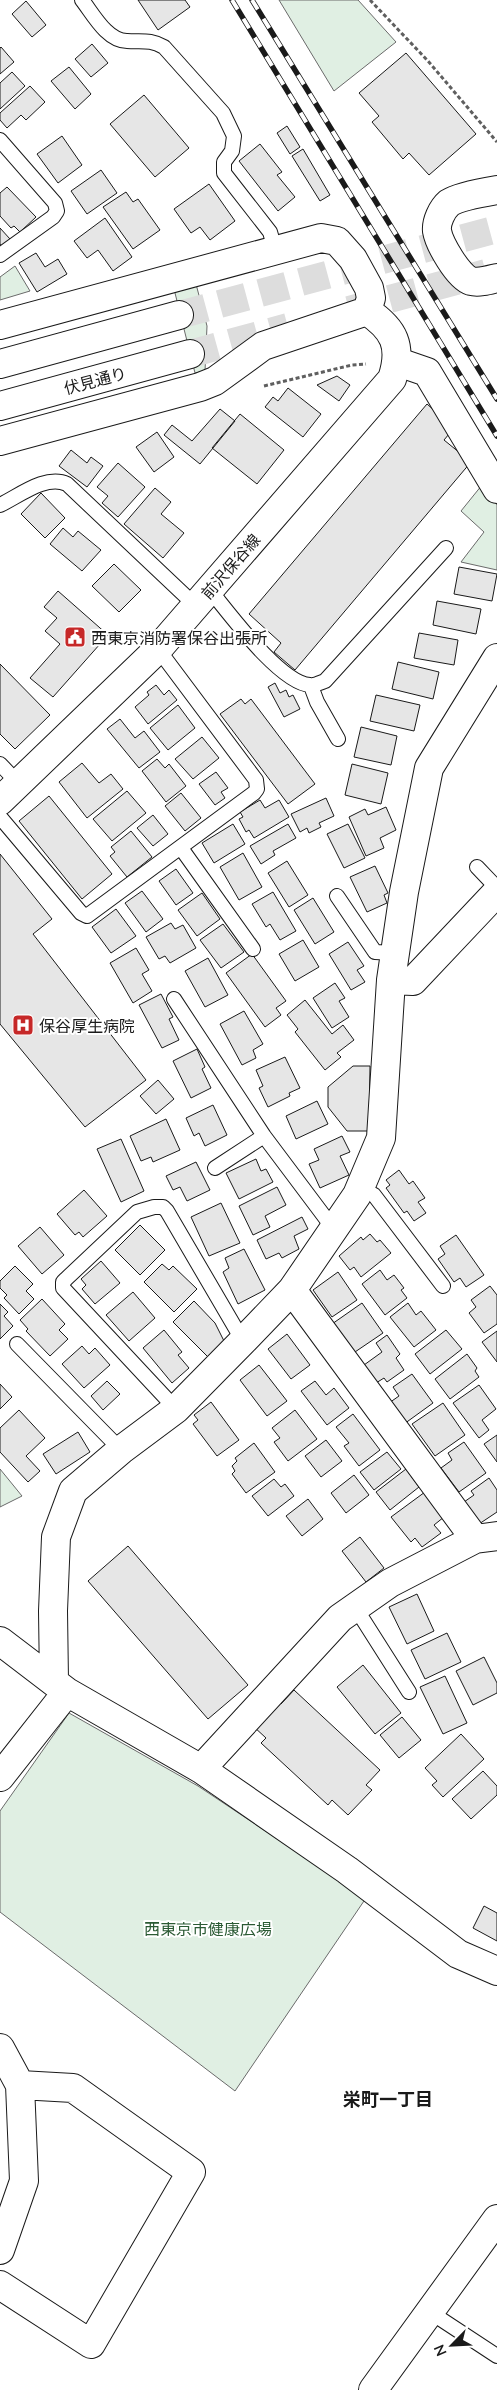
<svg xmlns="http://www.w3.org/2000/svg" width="497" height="2390" font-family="Lato,'Noto Sans JP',sans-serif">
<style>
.green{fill:#e0efe3;stroke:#6a6a6a}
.building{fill:#e6e6e6;stroke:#1a1a1a}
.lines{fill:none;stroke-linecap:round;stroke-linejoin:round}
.secondary-tunnel{stroke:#ddd;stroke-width:28;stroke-dasharray:28 14;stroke-linecap:butt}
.service-casing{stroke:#1a1a1a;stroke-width:16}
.minor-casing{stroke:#1a1a1a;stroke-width:30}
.secondary-casing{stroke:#1a1a1a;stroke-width:30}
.path{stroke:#5f5f5f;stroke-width:3;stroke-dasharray:4 2.5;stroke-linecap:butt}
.service{stroke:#fff;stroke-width:14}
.minor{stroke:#fff;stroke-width:28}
.secondary{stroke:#fff;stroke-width:28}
.rail-casing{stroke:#1a1a1a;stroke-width:5.5}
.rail{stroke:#fff;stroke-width:4;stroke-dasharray:11;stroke-linecap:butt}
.labels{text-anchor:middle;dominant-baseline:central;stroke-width:4;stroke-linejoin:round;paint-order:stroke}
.street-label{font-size:16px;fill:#1a1a1a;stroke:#fff}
.poi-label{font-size:16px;fill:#1a1a1a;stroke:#fff;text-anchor:start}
.park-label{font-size:16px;fill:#2b5a34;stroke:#fff}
.neighbourhood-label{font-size:18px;font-weight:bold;fill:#1a1a1a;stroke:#fff}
</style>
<rect width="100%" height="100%" fill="#fff"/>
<path class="green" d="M 279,0 L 358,0 L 396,42 L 334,91 Z
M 15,266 L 30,291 L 0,300 L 0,277 Z
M 196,284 L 207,326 L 205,371 L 195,373 L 174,289 Z
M 482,485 L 497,505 L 497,570 L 461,562 L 484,532 L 461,511 Z
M 0,1469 L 22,1496 L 0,1507 Z
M 69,1713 L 198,1786 L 366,1898 L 235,2091 L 0,1912 L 0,1811 Z"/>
<path class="building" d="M 138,0 L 185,0 L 190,7 L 158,30 Z
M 26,1 L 46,25 L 32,37 L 12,14 Z
M 92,44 L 108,63 L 91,77 L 75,59 Z
M 1,47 L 14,62 L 0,74 L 0,48 Z
M 406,53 L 476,134 L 429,175 L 409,153 L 403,159 L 372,122 L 379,116 L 359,93 Z
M 69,67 L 91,94 L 75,109 L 51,81 Z
M 12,72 L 25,86 L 0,109 L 0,83 Z
M 30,86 L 45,102 L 26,120 L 21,115 L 7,128 L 0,120 L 0,113 Z
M 144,95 L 189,148 L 155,177 L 110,124 Z
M 287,126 L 300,147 L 290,154 L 277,133 Z
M 62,136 L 82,165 L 58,183 L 37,154 Z
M 260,144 L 282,172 L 277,175 L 295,197 L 278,211 L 239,161 Z
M 303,149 L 330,195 L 320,201 L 292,156 Z
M 101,170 L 117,193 L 87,214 L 71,191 Z
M 209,184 L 235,221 L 210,240 L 200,227 L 191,233 L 174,209 Z
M 7,187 L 36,217 L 20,232 L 14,226 L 11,228 L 0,216 L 0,193 Z
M 126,192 L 133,202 L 138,199 L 160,230 L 133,249 L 103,207 Z
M 105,218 L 132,257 L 113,271 L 98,250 L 87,258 L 74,241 Z
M 0,228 L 10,239 L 2,247 L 0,244 Z
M 36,253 L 45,267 L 58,259 L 67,274 L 37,292 L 19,263 Z
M 337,376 L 350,385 L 339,401 L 317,385 Z
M 288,388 L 321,414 L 303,437 L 265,407 L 273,397 L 278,401 Z
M 427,404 L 454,428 L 444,440 L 471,462 L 295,670 L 274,652 L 281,643 L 249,614 Z
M 220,409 L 235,421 L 200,464 L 164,435 L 172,425 L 192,441 Z
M 240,414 L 284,450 L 257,484 L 212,448 Z
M 157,432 L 174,457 L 154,472 L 136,447 Z
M 71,450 L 87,463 L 91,457 L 103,466 L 87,487 L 59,466 Z
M 118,463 L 145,487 L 118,517 L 102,503 L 108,496 L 97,487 Z
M 155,488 L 171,502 L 161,514 L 184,533 L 163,558 L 124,524 Z
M 41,493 L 65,518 L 45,538 L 21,514 Z
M 63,528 L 73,537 L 78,531 L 101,550 L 82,571 L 50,544 Z
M 114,564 L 141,590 L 119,612 L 92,586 Z
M 459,567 L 497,574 L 492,601 L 454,594 Z
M 58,591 L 108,635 L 53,697 L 30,678 L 60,644 L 45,631 L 57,618 L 44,607 Z
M 437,601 L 481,609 L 476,634 L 433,625 Z
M 419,633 L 458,640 L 454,665 L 414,658 Z
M 398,662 L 439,672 L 433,699 L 392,689 Z
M 0,664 L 50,715 L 15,749 L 0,734 Z
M 275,683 L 280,693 L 286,690 L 289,697 L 293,695 L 300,709 L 284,717 L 268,687 Z
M 156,685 L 164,695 L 169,690 L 177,700 L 148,724 L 135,707 L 149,695 L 147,692 Z
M 376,695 L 420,705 L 414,731 L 370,721 Z
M 241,699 L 245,704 L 251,699 L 315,784 L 288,804 L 220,714 Z
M 178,705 L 195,728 L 168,750 L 150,728 Z
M 120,719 L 135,738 L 144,731 L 160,752 L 139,768 L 107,729 Z
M 361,727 L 397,736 L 391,765 L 354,757 Z
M 202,737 L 219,758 L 193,779 L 175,759 Z
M 157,759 L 165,768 L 169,764 L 186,786 L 166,802 L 142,771 Z
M 82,763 L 99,783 L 111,774 L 123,789 L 87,818 L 59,782 Z
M 352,764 L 388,773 L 381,804 L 345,795 Z
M 216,772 L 228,788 L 221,792 L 225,798 L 215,805 L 199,784 Z
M 127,791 L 146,813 L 112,841 L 93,819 Z
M 181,793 L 201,818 L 185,831 L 165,806 Z
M 49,796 L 112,874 L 82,899 L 19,821 Z
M 326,798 L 334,816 L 319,823 L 321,827 L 309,833 L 307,828 L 300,832 L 291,814 Z
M 260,800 L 265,808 L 279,800 L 289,817 L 254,838 L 249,830 L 246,832 L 239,819 L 243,817 L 240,812 Z
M 386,807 L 396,830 L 380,838 L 384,848 L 366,856 L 349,817 L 365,809 L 368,815 Z
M 153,815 L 168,834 L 153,846 L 137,828 Z
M 233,824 L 245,844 L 214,863 L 202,843 Z
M 288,824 L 296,838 L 273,851 L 275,855 L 261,864 L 250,846 Z
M 348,824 L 365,858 L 344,868 L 327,834 Z
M 131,831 L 152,857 L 127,877 L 110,856 L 115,852 L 111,847 Z
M 243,853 L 262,887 L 239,900 L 220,867 Z
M 0,854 L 52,919 L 33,934 L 146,1080 L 85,1127 L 0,1024 Z
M 287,861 L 308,895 L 289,907 L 268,873 Z
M 375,866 L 388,893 L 384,895 L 387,903 L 367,912 L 350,877 Z
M 176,869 L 193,893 L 176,905 L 159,881 Z
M 142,891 L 163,919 L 146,932 L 125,903 Z
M 273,892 L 296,931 L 280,940 L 270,924 L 266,927 L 252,904 Z
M 202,893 L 220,919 L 197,936 L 178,910 Z
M 313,898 L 334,932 L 315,944 L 294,910 Z
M 116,909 L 136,936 L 111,953 L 92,927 Z
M 171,923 L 175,929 L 183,925 L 196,948 L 170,963 L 165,956 L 159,959 L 146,937 Z
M 223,924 L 244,952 L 221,968 L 200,940 Z
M 303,940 L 319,967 L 295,981 L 279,954 Z
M 348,942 L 364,966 L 357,970 L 365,982 L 351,990 L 329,954 Z
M 136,948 L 149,970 L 142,974 L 152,991 L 133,1003 L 110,963 Z
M 252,954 L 286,1001 L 276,1008 L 281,1015 L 265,1027 L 226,973 Z
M 208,958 L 228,995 L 205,1007 L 185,971 Z
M 335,983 L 345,998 L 339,1001 L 349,1017 L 332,1028 L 313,998 Z
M 161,994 L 173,1017 L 169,1019 L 179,1040 L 162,1048 L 139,1005 Z
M 305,1000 L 332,1034 L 343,1025 L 354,1040 L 337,1053 L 341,1057 L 325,1070 L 295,1032 L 298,1029 L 287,1015 Z
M 244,1011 L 263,1044 L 253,1050 L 256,1058 L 242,1065 L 220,1024 Z
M 197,1049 L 205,1067 L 202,1069 L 211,1088 L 191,1098 L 173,1061 Z
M 285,1057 L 300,1088 L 289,1093 L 290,1096 L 268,1107 L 259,1088 L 263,1086 L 256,1070 Z
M 353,1066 L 370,1066 L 369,1131 L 347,1131 L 328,1107 L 328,1087 Z
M 158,1080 L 174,1099 L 156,1114 L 140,1096 Z
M 317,1101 L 328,1124 L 296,1139 L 286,1116 Z
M 213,1105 L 227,1135 L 205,1146 L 199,1133 L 194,1136 L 186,1118 Z
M 166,1119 L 180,1150 L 153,1162 L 151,1157 L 141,1161 L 130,1136 Z
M 342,1136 L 350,1152 L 340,1156 L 349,1175 L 320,1188 L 309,1164 L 319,1160 L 314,1149 Z
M 121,1139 L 144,1191 L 121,1202 L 97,1149 Z
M 256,1159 L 261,1171 L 266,1169 L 273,1182 L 239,1199 L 226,1173 Z
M 196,1162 L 210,1190 L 187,1201 L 180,1187 L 173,1190 L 166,1176 Z
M 399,1170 L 409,1184 L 413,1181 L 425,1198 L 418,1202 L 426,1213 L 414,1221 L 407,1211 L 404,1213 L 386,1188 L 390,1185 L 386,1180 Z
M 277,1187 L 286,1205 L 265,1216 L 270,1227 L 253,1235 L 239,1206 Z
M 84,1190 L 107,1216 L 83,1237 L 79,1232 L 75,1235 L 57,1214 Z
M 221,1203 L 240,1243 L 209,1256 L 191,1217 Z
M 302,1217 L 308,1229 L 294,1236 L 299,1249 L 282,1258 L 279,1253 L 266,1259 L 257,1240 Z
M 140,1225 L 165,1250 L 140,1275 L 115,1250 Z
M 40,1227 L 64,1255 L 42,1274 L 18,1246 Z
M 370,1234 L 377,1242 L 380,1240 L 391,1253 L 361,1277 L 354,1267 L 350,1270 L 339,1256 L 361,1237 L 363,1240 Z
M 456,1235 L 484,1275 L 466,1287 L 460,1278 L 454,1282 L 438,1259 L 445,1254 L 440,1246 Z
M 244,1249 L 265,1290 L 238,1304 L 223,1272 L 229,1268 L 225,1258 Z
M 101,1261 L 120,1283 L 95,1304 L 82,1289 L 86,1285 L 81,1279 Z
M 162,1264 L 169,1270 L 173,1266 L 197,1289 L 174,1312 L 144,1282 Z
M 15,1266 L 33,1284 L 26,1291 L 34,1299 L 19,1314 L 4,1298 L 7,1295 L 0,1288 L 0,1281 Z
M 380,1270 L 387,1280 L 394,1275 L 404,1288 L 401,1290 L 407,1298 L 385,1315 L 362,1284 Z
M 338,1272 L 357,1300 L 332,1317 L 313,1290 Z
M 490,1286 L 497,1295 L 497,1324 L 484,1333 L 469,1313 L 476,1307 L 471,1300 Z
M 133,1292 L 155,1318 L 129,1341 L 106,1315 Z
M 42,1299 L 65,1324 L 59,1330 L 68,1339 L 50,1356 L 26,1331 L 28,1329 L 20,1320 Z
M 194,1301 L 215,1323 L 224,1341 L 208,1357 L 173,1322 Z
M 362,1303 L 383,1333 L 352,1354 L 332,1324 Z
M 408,1303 L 416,1315 L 421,1311 L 436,1330 L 414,1347 L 390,1317 Z
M 0,1304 L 8,1312 L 4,1316 L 13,1326 L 0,1339 Z
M 164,1330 L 182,1352 L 178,1355 L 189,1368 L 172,1383 L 143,1348 Z
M 446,1330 L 462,1349 L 430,1374 L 415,1354 Z
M 497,1331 L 497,1362 L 482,1342 Z
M 287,1334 L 310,1365 L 291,1379 L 268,1349 Z
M 387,1335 L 400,1354 L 396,1358 L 404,1370 L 387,1382 L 384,1378 L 376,1383 L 364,1365 L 382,1352 L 376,1343 Z
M 82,1346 L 89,1354 L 95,1348 L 110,1365 L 84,1388 L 62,1364 Z
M 467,1354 L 477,1368 L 475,1371 L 479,1377 L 450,1399 L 435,1379 Z
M 259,1365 L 287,1401 L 267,1416 L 240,1380 Z
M 412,1374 L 433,1403 L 404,1424 L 389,1403 L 399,1396 L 393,1387 Z
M 107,1381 L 120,1394 L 103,1410 L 91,1396 Z
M 315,1381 L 326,1395 L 334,1388 L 349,1408 L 327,1425 L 301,1391 Z
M 0,1384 L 12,1397 L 0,1409 Z
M 479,1385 L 496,1409 L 482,1420 L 489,1430 L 479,1438 L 453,1403 Z
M 211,1402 L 239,1440 L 217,1456 L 193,1424 L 198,1420 L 194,1415 Z
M 443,1403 L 465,1435 L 435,1456 L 412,1424 Z
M 19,1410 L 45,1438 L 26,1456 L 40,1471 L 28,1482 L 0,1452 L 0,1428 Z
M 295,1410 L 317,1439 L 288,1461 L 274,1442 L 280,1438 L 272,1428 Z
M 353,1414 L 380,1450 L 359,1466 L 344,1446 L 349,1443 L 336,1427 Z
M 78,1432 L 90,1452 L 56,1474 L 43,1454 Z
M 497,1435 L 497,1462 L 484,1444 Z
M 326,1440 L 342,1461 L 321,1477 L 305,1456 Z
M 464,1442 L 486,1473 L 459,1492 L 441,1468 L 452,1460 L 448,1453 Z
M 254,1443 L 275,1472 L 246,1493 L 232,1474 L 235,1471 L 232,1466 L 237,1461 L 235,1458 Z
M 387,1452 L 401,1469 L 374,1490 L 360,1472 Z
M 406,1469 L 419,1487 L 390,1510 L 376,1492 Z
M 354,1475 L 369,1495 L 346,1513 L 331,1493 Z
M 489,1478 L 497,1490 L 497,1512 L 479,1524 L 464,1502 L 474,1495 L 471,1491 Z
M 274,1479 L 281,1487 L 285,1484 L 294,1496 L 268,1516 L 252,1496 Z
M 425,1492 L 444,1517 L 434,1525 L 441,1533 L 422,1547 L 415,1538 L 411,1542 L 391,1517 Z
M 308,1499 L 323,1519 L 302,1536 L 286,1516 Z
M 360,1537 L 384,1568 L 366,1582 L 342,1551 Z
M 128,1546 L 248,1685 L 208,1719 L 88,1581 Z
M 417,1594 L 434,1631 L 407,1644 L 389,1607 Z
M 447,1633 L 461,1662 L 425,1679 L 411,1650 Z
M 484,1657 L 497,1683 L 497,1693 L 473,1705 L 456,1671 Z
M 363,1665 L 401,1713 L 375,1734 L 337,1687 Z
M 445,1676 L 467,1723 L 443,1734 L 420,1687 Z
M 294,1690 L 380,1770 L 366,1785 L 372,1790 L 348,1815 L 332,1800 L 328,1805 L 261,1743 L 266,1738 L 253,1726 L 277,1700 L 281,1704 Z
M 402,1717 L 421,1740 L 399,1758 L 380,1735 Z
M 461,1734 L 484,1759 L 443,1797 L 432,1785 L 437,1781 L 425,1768 Z
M 483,1771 L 497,1786 L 497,1795 L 471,1819 L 452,1799 Z
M 484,1906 L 497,1913 L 497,1941 L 473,1928 Z"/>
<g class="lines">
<path class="secondary-tunnel" d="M 349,310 L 486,273
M 179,315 L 497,229
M 190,354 L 288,327"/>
<g class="service-casing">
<path id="service" d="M 82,0 C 93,14 107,41 127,41 C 142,42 150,39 164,47 L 223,113 L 234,136 L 232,151 L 224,162 L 224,173 L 270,232 L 275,249
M 0,140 L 55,203 L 57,211 L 53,217 L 0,255
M 0,505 C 19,496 46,474 67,484 L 196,606
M 210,590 C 229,613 280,683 310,685 C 315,686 321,682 325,681 L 446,548
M 311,686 L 317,702 L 338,739
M 0,764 L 19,784
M 0,817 L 81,913 L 87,916 L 254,793 L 257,789 L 256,780 L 158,649
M 181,848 L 253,949
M 477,867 L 497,888
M 337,896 L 375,952 L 395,953
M 174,999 L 264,1136 L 333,1228
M 215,1168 L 264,1136
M 360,1188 L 374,1195 L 443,1286
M 17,1344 L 121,1450
M 176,1409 L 63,1288 L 63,1282 L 66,1279 L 137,1212 L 154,1207 L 163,1207 L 167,1211 L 243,1341
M 355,1607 L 409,1692
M 430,2312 L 497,2356"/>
</g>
<g class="minor-casing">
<path id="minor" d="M 497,190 C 485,192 458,197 449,203 C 442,209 436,222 437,231 C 439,243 458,277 471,281 C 479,283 489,280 497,278
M 398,362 L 427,372 L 497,489
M 391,980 L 413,981 L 497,892
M 292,1290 L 475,1539
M 0,1641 L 67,1692 L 201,1769 L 347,1870 L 458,1954 L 497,1971
M 54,1681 L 53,1611 L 56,1537 L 73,1491 L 121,1450 L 176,1409 L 243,1341 L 292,1290 L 357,1195 L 381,1138 L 391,980 L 404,892 L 429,768 L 497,658
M 201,1769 L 340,1618 L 390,1583 L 475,1539 L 497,1536
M 0,1777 L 67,1692
M 0,2048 L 20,2085 L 24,2181 L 0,2250
M 0,2285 L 91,2344 L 191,2172 L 73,2088 L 20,2085
M 373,2390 L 497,2219"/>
</g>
<g class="secondary-casing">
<path id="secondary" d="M 0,325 L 321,238 L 337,241 L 353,259 L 369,288 L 371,298 L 367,311 L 263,346 L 215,381 L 200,387 L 0,441
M 0,364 L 179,315
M 0,406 L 190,354
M 0,801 L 158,649 L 392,379 C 403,346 394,329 367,311"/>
</g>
<path class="path" d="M 370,0 L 428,61 L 497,142
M 264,386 L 352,365 L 366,364"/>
<use href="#service" class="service"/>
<use href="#minor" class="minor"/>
<use href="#secondary" class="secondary"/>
<g class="rail-casing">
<path id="rail" d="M 232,0 L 497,436
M 252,0 L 497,399"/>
</g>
<use href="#rail" class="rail"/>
</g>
<defs>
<g id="civic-square" transform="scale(1.125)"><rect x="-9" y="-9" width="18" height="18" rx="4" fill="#c62828" stroke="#fff"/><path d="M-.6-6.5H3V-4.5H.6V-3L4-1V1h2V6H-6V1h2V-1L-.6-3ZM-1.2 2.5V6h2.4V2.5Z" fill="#fff"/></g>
<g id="hospital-square" transform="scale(1.125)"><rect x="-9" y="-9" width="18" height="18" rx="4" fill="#c62828" stroke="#fff"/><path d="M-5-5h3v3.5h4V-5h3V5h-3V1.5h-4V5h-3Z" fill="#fff"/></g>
</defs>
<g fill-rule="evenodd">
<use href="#civic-square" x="75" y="637"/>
<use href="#hospital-square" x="23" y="1025"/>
</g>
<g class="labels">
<g class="street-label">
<text transform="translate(95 380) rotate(-15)">伏見通り</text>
<text transform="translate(230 566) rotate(-49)">前沢保谷線</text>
</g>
<g class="poi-label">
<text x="91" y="637">西東京消防署保谷出張所</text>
<text x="39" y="1025">保谷厚生病院</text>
</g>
<g class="park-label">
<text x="208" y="1928">西東京市健康広場</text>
</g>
<g class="neighbourhood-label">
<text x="388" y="2099">栄町一丁目</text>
</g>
</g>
<g transform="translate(452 2345) rotate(246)" stroke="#ffffff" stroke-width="4" paint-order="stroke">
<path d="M0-4L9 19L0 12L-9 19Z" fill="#1a1a1a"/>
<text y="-8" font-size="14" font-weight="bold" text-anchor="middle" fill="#1a1a1a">N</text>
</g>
</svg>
